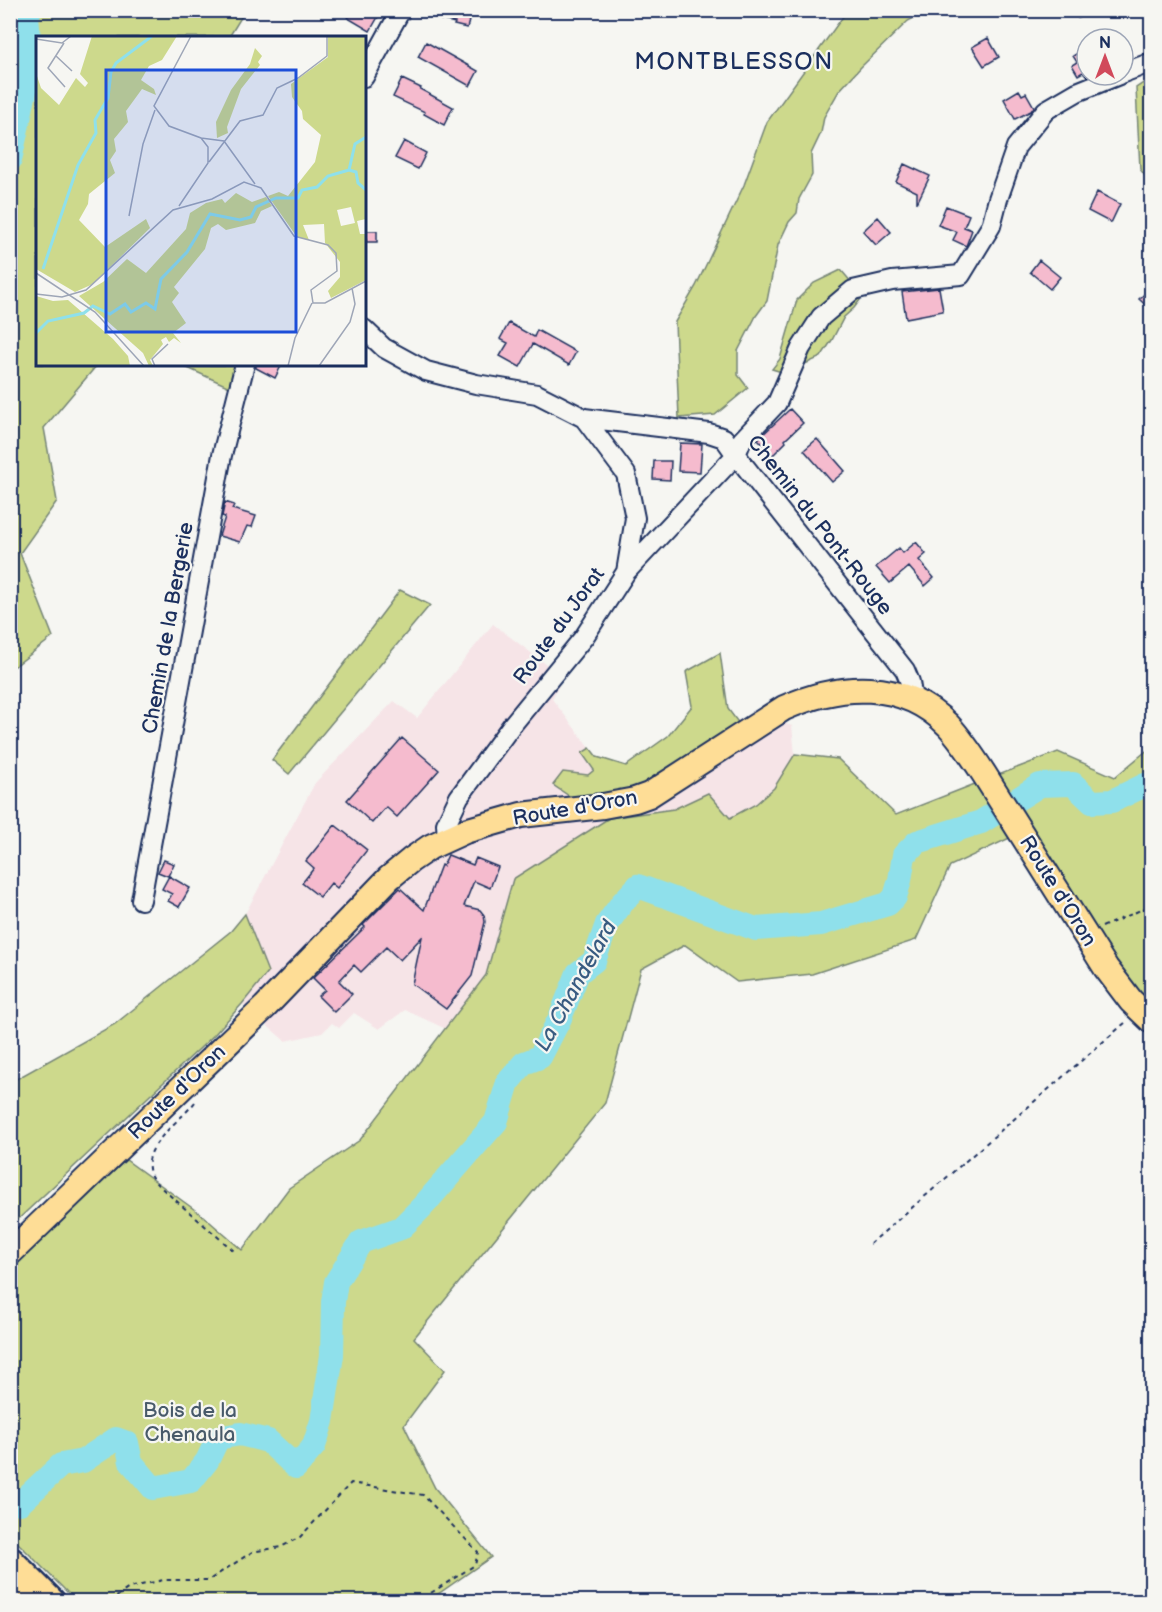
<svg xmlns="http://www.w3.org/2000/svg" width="1162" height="1612" font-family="'Balsamiq Sans',sans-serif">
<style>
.built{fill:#f6e4e7}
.green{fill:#cdd98c;stroke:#748475;stroke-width:1.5}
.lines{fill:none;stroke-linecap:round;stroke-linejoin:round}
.river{stroke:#8fe0eb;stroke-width:24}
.building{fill:#f5bbce;stroke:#1b2f5e;stroke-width:1.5}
.minor-casing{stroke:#1b2f5e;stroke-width:22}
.major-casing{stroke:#1b2f5e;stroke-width:28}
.highway-casing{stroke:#1b2f5e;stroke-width:32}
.path{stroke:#1b2f5e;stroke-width:2;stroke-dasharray:4.5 4.5;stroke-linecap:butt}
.minor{stroke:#f6f6f2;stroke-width:18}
.major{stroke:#fedd96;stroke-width:24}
.highway{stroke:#fedd96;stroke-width:27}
.labels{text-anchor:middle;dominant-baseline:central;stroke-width:4.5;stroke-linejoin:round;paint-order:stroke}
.street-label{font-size:21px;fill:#1b2f5e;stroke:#f6f6f2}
.park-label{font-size:21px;fill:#485a6a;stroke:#f6f6f2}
.water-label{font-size:22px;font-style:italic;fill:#385b81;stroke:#f6f6f2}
.quarter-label{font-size:24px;letter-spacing:1.5px;fill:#1b2f5e;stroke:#f6f6f2}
.inset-river{fill:none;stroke:#8fe0eb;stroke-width:3}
.inset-road{fill:none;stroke:#9ea6b7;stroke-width:1.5}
.view{fill:#1d4ed8;fill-opacity:0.15;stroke:#1d4ed8;stroke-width:3}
.inset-edge{fill:none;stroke:#1b2f5e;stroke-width:3}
</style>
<rect width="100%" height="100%" fill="#f6f6f2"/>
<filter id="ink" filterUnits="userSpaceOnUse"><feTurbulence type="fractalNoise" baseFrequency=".0167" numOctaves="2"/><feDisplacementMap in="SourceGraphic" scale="12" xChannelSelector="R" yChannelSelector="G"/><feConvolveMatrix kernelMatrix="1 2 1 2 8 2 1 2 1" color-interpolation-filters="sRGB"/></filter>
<g filter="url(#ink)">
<path class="built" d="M 493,624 L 563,677 L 552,699 L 590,748 L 582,753 L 594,770 L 588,775 L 563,772 L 575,800 L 780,722 L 792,726 L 795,754 L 774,788 L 756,804 L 730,818 L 708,793 L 674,809 L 609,818 L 513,879 L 486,975 L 446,1029 L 405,1010 L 379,1029 L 354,1013 L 339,1028 L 332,1023 L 322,1033 L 285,1041 L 242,1004 L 268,972 L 245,914 L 315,783 L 394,701 L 417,718 Z"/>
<path class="green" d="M 11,10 L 245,11 L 229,37 L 38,38 L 38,364 L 97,365 L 44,428 L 57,501 L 20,553 L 53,637 L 11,669 Z
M 847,11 L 922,11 L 920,15 L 908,21 L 861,67 L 839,91 L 824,117 L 821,133 L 811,154 L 812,175 L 799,199 L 797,213 L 789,222 L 778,245 L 767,301 L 756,316 L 738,351 L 738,375 L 748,388 L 715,415 L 679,418 L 675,322 L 696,286 L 744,185 L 767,122 Z
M 1151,78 L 1151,184 L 1140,169 L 1136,88 Z
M 841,270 L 863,296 L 854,308 L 844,317 L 832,340 L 821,357 L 785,373 L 772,369 L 780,359 L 797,300 L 814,283 Z
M 181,365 L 241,365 L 234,389 Z
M 400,590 L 430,605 L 289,774 L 272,760 Z
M 720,653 L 728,709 L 740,725 L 656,780 L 628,793 L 575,800 L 553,785 L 563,772 L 588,775 L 594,770 L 582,753 L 590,748 L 597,757 L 626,766 L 668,736 L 692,706 L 686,672 Z
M 1151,747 L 1151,1012 L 1147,1008 L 993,777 L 1058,752 L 1115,777 Z
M 795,754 L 838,759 L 896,815 L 980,782 L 1014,836 L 950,866 L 916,940 L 812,974 L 737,982 L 685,945 L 641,969 L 605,1103 L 414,1338 L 445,1370 L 404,1425 L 435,1488 L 491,1557 L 428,1601 L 77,1602 L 11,1536 L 11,1267 L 126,1160 L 202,1215 L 242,1250 L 289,1188 L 360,1140 L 486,975 L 513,879 L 609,818 L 674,809 L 708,793 L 730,818 L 756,804 L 774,788 Z
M 245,914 L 268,972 L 242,1004 L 214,1035 L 11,1226 L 11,1082 L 115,1024 L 231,931 Z"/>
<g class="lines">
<path class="river" d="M 10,160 L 31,65 L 27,15 L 30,10
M 10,1498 L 20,1503 L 61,1465 L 83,1461 L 116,1439 L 127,1443 L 131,1462 L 153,1488 L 191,1481 L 207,1461 L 218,1438 L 240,1434 L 268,1441 L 296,1467 L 314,1446 L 322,1421 L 332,1355 L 333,1302 L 336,1282 L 361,1242 L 401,1228 L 423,1206 L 496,1122 L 508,1082 L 524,1063 L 540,1057 L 560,1018 L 578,973 L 594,961 L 607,924 L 622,903 L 638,886 L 756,929 L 821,924 L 888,904 L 895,897 L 900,880 L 904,855 L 917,842 L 981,822 L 1040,785 L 1073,784 L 1092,802 L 1112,801 L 1145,785 L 1152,786"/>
</g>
<path class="building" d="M 353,10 L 382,10 L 370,31 L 348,18 Z
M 422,10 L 472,10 L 467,28 L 454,25 L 455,23 L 422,15 Z
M 988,38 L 999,57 L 984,66 L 972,47 Z
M 426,42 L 478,71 L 470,86 L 418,57 Z
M 1087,47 L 1087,76 L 1083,72 L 1078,75 L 1072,65 L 1077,62 L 1073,56 Z
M 402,79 L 421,88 L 420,89 L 453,107 L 444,125 L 424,114 L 425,112 L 393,97 Z
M 1019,90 L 1022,95 L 1026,93 L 1034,107 L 1031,111 L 1015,119 L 1004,99 Z
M 404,141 L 426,153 L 418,169 L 395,158 Z
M 904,164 L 930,176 L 917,203 L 917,192 L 896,182 Z
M 1097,192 L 1120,204 L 1111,223 L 1088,211 Z
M 946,206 L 969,215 L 964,227 L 972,230 L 966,246 L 953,240 L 957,232 L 938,225 Z
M 878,217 L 891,232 L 876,245 L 863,231 Z
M 366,231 L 377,231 L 377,242 L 366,242 Z
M 1039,260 L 1060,277 L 1050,289 L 1030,272 Z
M 1152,287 L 1152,311 L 1139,299 Z
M 939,288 L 943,311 L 906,318 L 902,292 Z
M 509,323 L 534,337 L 537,330 L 576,352 L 569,365 L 533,344 L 520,367 L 500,356 L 508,343 L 500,339 Z
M 256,364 L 282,364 L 275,378 L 256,368 Z
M 790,409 L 803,423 L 785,440 L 786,442 L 773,455 L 758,439 Z
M 817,439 L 845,471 L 832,482 L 804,450 Z
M 680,443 L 702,444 L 700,472 L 678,471 Z
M 654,461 L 671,461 L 670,480 L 653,479 Z
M 225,502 L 234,505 L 232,509 L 256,516 L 252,527 L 247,526 L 240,542 L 219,536 L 225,517 L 222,516 Z
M 916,542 L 926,554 L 919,560 L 934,578 L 925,586 L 909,567 L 890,583 L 876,567 L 899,548 L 903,553 Z
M 402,738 L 439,770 L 397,817 L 386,807 L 372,823 L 347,800 Z
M 335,825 L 367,850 L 337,888 L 331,883 L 320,897 L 302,883 L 314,868 L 306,861 Z
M 448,855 L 473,865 L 476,858 L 498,867 L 490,888 L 474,881 L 464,906 L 480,910 L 484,915 L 485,922 L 472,976 L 446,1009 L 412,984 L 422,937 L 400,960 L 386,947 L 361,972 L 354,965 L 339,981 L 352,994 L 334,1012 L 318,996 L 325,990 L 313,978 L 365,927 L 363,925 L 400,888 L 424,910 L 441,865 L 443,866 Z
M 164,860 L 174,864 L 168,876 L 158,872 Z
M 169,876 L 190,888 L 179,907 L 168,901 L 172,894 L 162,889 Z"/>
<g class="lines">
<g class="minor-casing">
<path id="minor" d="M 1123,73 L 1152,62
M 364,77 L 401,10
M 364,329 L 384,348 L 426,371 L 476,384 L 537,394 L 584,418 L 626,474 L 635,518 L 626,572 L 584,637 L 512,725 L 459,797 L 446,824 L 447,838
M 584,418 L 709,433 L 724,438 L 736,455 L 905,670 L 910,682 L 913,700
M 626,572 L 736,455 L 742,440 L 777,403 L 801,348 L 821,317 L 853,290 L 892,281 L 961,275 L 991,226 L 998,199 L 1016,147 L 1046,110 L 1077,92 L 1119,75
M 141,900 L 222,455 L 245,364"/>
</g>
<g class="major-casing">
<path id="major" d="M 10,1253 L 265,1007 L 389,878 L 411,860 L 430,847 L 465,831 L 521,815 L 603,806 L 635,800 L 649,795 L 784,708 C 840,683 902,679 948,725 C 962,740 973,757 984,774 L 1106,968 L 1131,1001 L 1152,1021"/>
</g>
<g class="highway-casing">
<path id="highway" d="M 10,1561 L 51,1602
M 10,1597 L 15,1602"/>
</g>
<path class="path" d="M 1072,10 L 1078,18 L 1095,10
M 1102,927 L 1152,905
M 195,1102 C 181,1121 141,1145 150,1173 C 151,1177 155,1182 158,1185 L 234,1251
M 870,1244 L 1126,1022
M 109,1602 L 129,1588 L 163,1580 L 209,1580 L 252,1552 L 281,1547 L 300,1537 L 351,1483 L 423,1495 L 478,1552 L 475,1565 L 423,1598 L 422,1602"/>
<use href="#minor" class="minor"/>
<use href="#major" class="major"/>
<use href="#highway" class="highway"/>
</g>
</g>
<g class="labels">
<g class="street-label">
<text transform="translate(820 525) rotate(52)">Chemin du Pont-Rouge</text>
<text transform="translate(559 626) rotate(-54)">Route du Jorat</text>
<text transform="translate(168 628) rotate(-80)">Chemin de la Bergerie</text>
<text transform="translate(575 808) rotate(-10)">Route d'Oron</text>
<text transform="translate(1058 891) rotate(58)">Route d'Oron</text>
<text transform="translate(177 1092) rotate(-44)">Route d'Oron</text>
</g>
<g class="park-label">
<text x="190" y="1410">Bois de la<tspan x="190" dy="24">Chenaula</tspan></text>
</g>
<g class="water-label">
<text transform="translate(576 986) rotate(-61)">La Chandelard</text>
</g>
<g class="quarter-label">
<text x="734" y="61">MONTBLESSON</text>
</g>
</g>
<g transform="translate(36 36)">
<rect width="330" height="330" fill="#f6f6f2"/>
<path d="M 56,0 L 141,0 L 126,24 L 113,30 L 105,44 L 118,53 L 120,59 L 106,53 L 90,75 L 92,86 L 78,103 L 80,115 L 74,124 L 79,137 L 53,158 L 52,168 L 43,184 L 69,211 L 110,183 L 114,192 L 57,248 L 39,256 L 0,233 L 0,37 L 5,52 L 23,69 L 40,42 L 49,51 L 52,47 L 44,38 ZM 292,0 L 330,0 L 330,183 L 321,185 L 324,198 L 330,198 L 330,244 L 295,262 L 292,255 L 304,241 L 304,226 L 289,207 L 288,188 L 267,189 L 273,204 L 261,201 L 232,160 L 243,156 L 252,160 L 279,126 L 285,99 L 267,83 L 266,75 L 256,61 L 255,48 L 292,21 ZM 315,171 L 319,187 L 305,190 L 301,174 ZM 219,12 L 226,20 L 222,26 L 224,29 L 205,53 L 191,91 L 192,97 L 181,102 L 180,86 L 195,54 L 214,28 ZM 200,157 L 216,166 L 230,161 L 236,170 L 225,175 L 219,187 L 190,194 L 182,188 L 175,192 L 169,213 L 138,251 L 143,257 L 136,266 L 150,287 L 137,297 L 145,307 L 138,302 L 133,306 L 130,301 L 125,304 L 127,308 L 114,324 L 117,330 L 113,330 L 107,317 L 43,260 L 67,246 L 91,223 L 110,237 L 150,193 L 154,177 L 170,167 L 186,163 L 189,167 ZM 0,260 L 17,265 L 32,264 L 77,303 L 92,320 L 94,330 L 0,330 Z" fill="#cdd98c" fill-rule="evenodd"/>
<path class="inset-river" d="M 313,134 L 320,136 L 322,147 L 330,154M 7,233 L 42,129 L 60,97 L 59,84 L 72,62 L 75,36 L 80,27 L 116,0M 0,297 L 12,285 L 48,277 L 57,270 L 74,278 L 89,268 L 95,276 L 110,267 L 119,273 L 125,243 L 151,216 L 174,178 L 204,184 L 215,181 L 220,171 L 240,162 L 262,162 L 266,154 L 281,151 L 292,140 L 313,134 L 319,108 L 330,101"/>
<path class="inset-road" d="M 0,3 L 26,7 L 35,0M 28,7 L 12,32 L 29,51M 20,20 L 36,35M 165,102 L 188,105 L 219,148M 173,126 L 204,85 L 227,79 L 241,52 L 262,42 L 291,20 L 291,0M 143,170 L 172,127 L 172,111 L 165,102 L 133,90 L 118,70 L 155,0M 93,180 L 107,108 L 119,74M 0,237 L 59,276 L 108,330M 0,258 L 26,261 L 50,254 L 137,174 L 176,163 L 208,146 L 225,152 L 258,200 L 292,209 L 300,217 L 301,235 L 275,254 L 277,267 L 289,267 L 330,245M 119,330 L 116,323 L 132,308M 252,330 L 259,302 L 276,267M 283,330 L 314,286 L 319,268 L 316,252"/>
<path class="view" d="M 70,34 L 260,34 L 260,296 L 70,296 Z"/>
<rect width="330" height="330" class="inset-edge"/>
</g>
<rect width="1162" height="1612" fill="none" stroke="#f6f6f2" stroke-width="36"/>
<rect x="18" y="18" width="1126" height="1576" fill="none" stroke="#1b2f5e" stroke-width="2" filter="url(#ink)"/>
<g transform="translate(1105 57)"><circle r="28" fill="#f6f6f2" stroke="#9ea6b7" stroke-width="1.5"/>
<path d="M0-4.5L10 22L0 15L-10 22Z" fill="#d1495b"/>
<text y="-9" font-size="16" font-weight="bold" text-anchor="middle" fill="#1b2f5e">N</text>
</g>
</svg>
